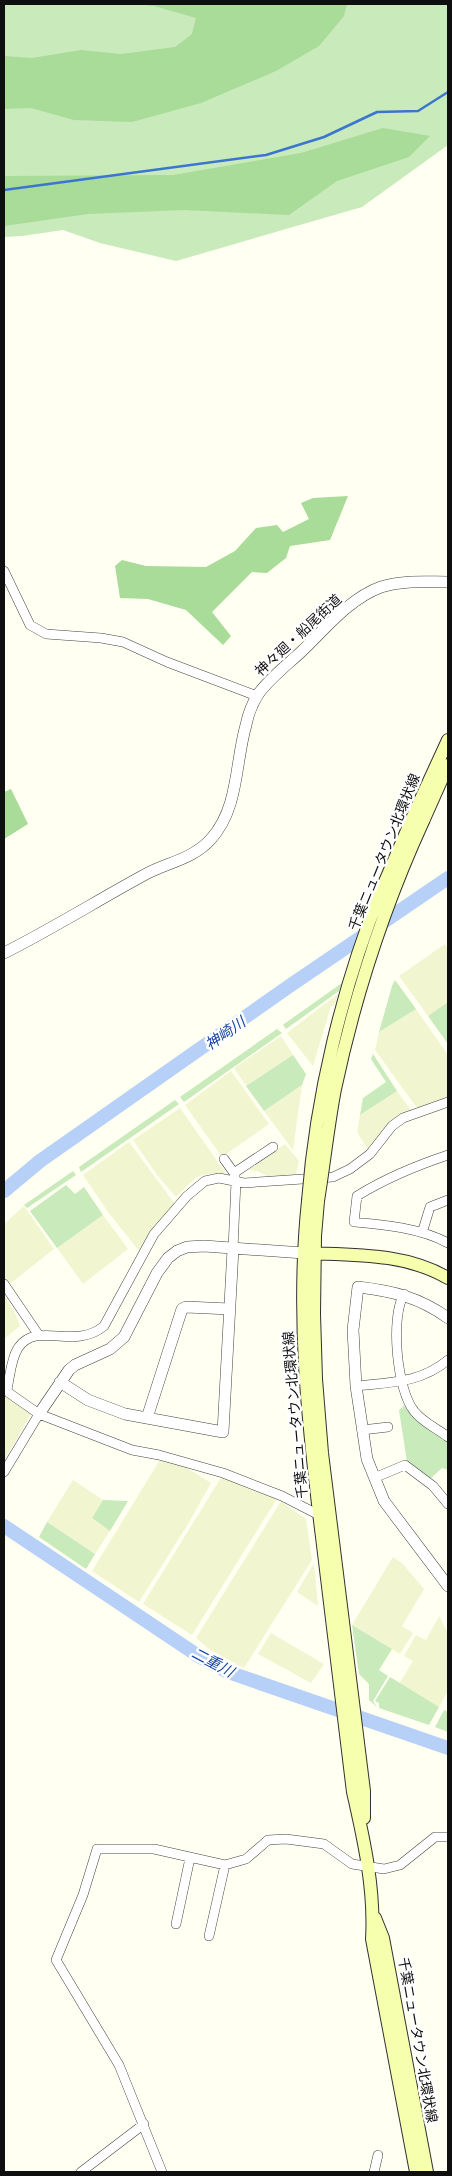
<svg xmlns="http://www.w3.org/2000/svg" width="452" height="2176" font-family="Lora,'Noto Sans JP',serif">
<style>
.farmland{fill:#f1f6d1}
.green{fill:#c9eaba}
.forest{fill:#a9db99}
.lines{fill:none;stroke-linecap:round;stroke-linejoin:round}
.stream{stroke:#3c75cf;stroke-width:2.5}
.river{stroke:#b6d0f7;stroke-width:14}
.minor-casing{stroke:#424242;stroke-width:10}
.tertiary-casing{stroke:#424242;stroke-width:12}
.secondary-casing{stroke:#313131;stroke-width:14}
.minor{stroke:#fff;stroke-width:9}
.tertiary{stroke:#fff;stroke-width:11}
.secondary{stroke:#f6ffad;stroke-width:12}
.secondary-bridge-casing{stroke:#313131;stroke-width:14;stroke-linecap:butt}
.secondary-bridge{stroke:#f6ffad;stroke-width:12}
.labels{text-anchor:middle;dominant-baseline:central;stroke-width:5;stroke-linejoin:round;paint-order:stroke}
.street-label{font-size:14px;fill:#0f0f0f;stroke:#fff}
.water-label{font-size:15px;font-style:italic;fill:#1647a3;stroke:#fff}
</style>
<rect width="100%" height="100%" fill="#fffff2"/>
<path class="farmland" d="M 445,944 L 448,949 L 448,1002 L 428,1016 L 399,976 Z
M 339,993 L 334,1006 L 331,1006 L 313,1066 L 287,1033 Z
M 416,1009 L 448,1055 L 448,1097 L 417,1108 L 375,1050 L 379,1032 Z
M 281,1036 L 293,1055 L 246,1086 L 234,1068 Z
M 231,1071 L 269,1124 L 222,1157 L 185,1105 Z
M 302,1085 L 293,1150 L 264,1111 Z
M 397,1091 L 411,1110 L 400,1115 L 368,1150 L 357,1132 L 360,1115 Z
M 180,1108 L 227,1175 L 212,1173 L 196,1177 L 176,1197 L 157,1175 L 133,1140 Z
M 129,1142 L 175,1204 L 140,1252 L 108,1212 L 83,1175 Z
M 285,1144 L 299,1161 L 296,1175 L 294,1177 L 269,1177 L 257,1171 L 249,1170 Z
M 24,1206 L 54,1249 L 7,1286 L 4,1281 L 4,1224 Z
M 103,1215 L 128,1249 L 83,1284 L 57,1248 Z
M 4,1295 L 15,1313 L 20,1326 L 4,1339 Z
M 4,1395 L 31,1414 L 4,1461 Z
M 161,1458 L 179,1463 L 211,1483 L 188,1524 L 139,1602 L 92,1571 Z
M 222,1476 L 278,1497 L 192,1635 L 143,1604 Z
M 73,1480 L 103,1500 L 92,1518 L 110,1531 L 95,1554 L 47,1522 Z
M 281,1501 L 306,1519 L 312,1560 L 244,1668 L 209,1649 L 196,1638 Z
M 393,1557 L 402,1563 L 424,1589 L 402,1626 L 413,1633 L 400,1654 L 352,1625 Z
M 314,1563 L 318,1606 L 297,1592 Z
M 439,1616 L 448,1633 L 448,1691 L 439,1707 L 399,1684 L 413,1661 L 404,1656 L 416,1635 L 426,1640 Z
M 271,1633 L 324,1664 L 311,1683 L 258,1654 Z"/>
<path class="green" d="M 4,4 L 448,4 L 448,145 L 362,207 L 176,261 L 100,243 L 63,230 L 22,236 L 4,237 Z
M 395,980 L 416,1009 L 379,1032 L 392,986 Z
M 342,983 L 339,991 L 286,1029 L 283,1025 L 284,1024 Z
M 448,1002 L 448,1044 L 428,1016 Z
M 277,1029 L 282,1033 L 184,1102 L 180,1097 Z
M 373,1054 L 397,1091 L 360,1115 L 363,1098 L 386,1082 L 371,1059 Z
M 293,1055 L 306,1074 L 302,1085 L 264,1111 L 246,1086 Z
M 175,1100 L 179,1104 L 81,1172 L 79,1167 Z
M 73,1171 L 76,1175 L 27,1208 L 24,1205 Z
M 66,1185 L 75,1194 L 84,1187 L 103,1215 L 57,1248 L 30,1211 Z
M 405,1405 L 411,1413 L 448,1441 L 448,1470 L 442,1468 L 430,1479 L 407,1462 L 399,1410 Z
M 103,1500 L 128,1501 L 110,1531 L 92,1518 Z
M 47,1522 L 95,1554 L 86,1569 L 39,1537 Z
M 352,1625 L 392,1649 L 379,1670 L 388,1676 L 373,1701 L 377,1707 L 369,1700 L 369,1684 L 359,1674 Z
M 390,1677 L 439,1707 L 429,1725 L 379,1708 L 379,1703 L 375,1701 Z
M 444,1710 L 448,1712 L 448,1732 L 435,1727 Z"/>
<path class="forest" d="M 135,4 L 347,4 L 344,16 L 319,46 L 276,71 L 201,103 L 132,122 L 74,120 L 31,108 L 4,109 L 4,56 L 32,58 L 81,50 L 121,54 L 175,47 L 192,34 L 196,18 L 154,6 Z
M 383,128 L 430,136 L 409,157 L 337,181 L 289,215 L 184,210 L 88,214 L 4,226 L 4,176 L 173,175 L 301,153 Z
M 348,496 L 330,540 L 290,546 L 286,558 L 267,573 L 252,572 L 212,612 L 231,636 L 223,645 L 186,610 L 148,599 L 120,598 L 115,566 L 122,560 L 146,566 L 206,567 L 235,551 L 256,528 L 277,525 L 283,532 L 309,519 L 301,503 L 313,498 Z
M 11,789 L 28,824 L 4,839 L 4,792 Z"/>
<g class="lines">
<path class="stream" d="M 4,190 L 266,155 L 324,137 L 377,112 L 418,111 L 448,92"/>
<path class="river" d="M 4,1191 L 40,1161 L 288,987 L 448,878
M 4,1526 L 197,1655 L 228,1672 L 448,1748"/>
<g class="minor-casing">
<path id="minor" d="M 4,571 L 30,625 L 46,634 L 101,638 L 123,642 L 167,662 L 257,696
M 448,1155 C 415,1166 386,1178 357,1196 L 354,1222 C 386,1225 420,1228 448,1243
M 224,1159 L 234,1173 L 236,1181 L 233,1249
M 234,1173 L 273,1147
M 422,1233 L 430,1207 L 448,1200
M 4,1284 L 38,1334
M 404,1294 C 390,1318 397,1390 414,1411 C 422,1422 438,1429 448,1437
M 356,1386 C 392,1382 420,1383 448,1360
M 362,1430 L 388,1427
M 4,1472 L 39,1414
M 374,1478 L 405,1465 L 433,1486 L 448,1504
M 319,1515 L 282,1496 L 223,1473 L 159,1455 L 132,1450 L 39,1414 L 9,1393 L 7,1389 C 10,1376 11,1359 18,1348 C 37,1320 74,1351 104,1326 L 154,1234 L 187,1196 L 205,1181 L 219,1178 L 244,1183 L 333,1177 L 350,1169 L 370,1154 L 392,1126 L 403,1118 L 448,1102
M 176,1924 L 190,1858
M 209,1936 L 225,1865
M 81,2172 L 144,2124
M 162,2172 L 119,2065 L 56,1960 L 83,1895 L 97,1849 L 154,1849 L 225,1865 L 246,1859 L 268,1840 L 286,1839 L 324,1844 L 352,1864 L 384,1869 L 400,1865 L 435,1837 L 448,1837
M 374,2172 L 378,2155"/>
</g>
<g class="tertiary-casing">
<path id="tertiary" d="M 4,953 C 52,929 98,900 146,874 C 169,862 193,859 211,839 C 239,808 235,763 246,725 C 248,715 253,702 259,693 C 271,677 287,665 302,651 C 325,629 350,598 381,587 C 403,580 425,582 448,582
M 448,1318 C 419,1297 392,1291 358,1287 L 353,1330 L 356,1386 L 367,1459 L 384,1501 L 448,1586
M 60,1382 L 88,1400 L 125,1414 L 223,1432 L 233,1249
M 39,1414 L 69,1370 L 75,1365 L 110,1349 L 124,1337 L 157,1273 L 168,1258 L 177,1251 L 187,1247 L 204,1246 L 304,1253
M 147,1418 L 182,1309 L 186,1307 L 230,1309"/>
</g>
<g class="secondary-casing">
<path id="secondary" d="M 414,814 L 448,740
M 424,819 L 448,765
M 308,1201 C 296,1315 308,1424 322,1537 C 332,1622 343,1707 353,1792 C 364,1840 375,1890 372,1939 L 416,2172
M 318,1201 L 315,1236 L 314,1314 L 316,1379 L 322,1453 L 364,1791 L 364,1818
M 307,1253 C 355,1255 405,1253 448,1278
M 375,1918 L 383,1938 L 427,2172"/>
</g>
<use href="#minor" class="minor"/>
<use href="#tertiary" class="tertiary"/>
<use href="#secondary" class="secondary"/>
<g class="secondary-bridge-casing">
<path id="secondary-bridge" d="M 308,1201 C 316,1097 342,988 381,891 C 392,865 403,840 414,814
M 318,1201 C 324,1164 328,1126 335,1089 C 355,995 384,906 424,819"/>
</g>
<use href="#secondary-bridge" class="secondary-bridge"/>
</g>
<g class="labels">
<g class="street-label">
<text transform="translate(298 635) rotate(-43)">神々廻・船尾街道</text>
<text transform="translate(384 852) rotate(-68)">千葉ニュータウン北環状線</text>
<text transform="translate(295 1415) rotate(-95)">千葉ニュータウン北環状線</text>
<text transform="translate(418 2040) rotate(80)">千葉ニュータウン北環状線</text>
</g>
<g class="water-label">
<text transform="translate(225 1033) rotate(-35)">神崎川</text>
<text transform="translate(213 1662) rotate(28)">二重川</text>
</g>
</g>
<rect width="452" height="2176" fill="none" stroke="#0f0f0f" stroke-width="10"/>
</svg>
